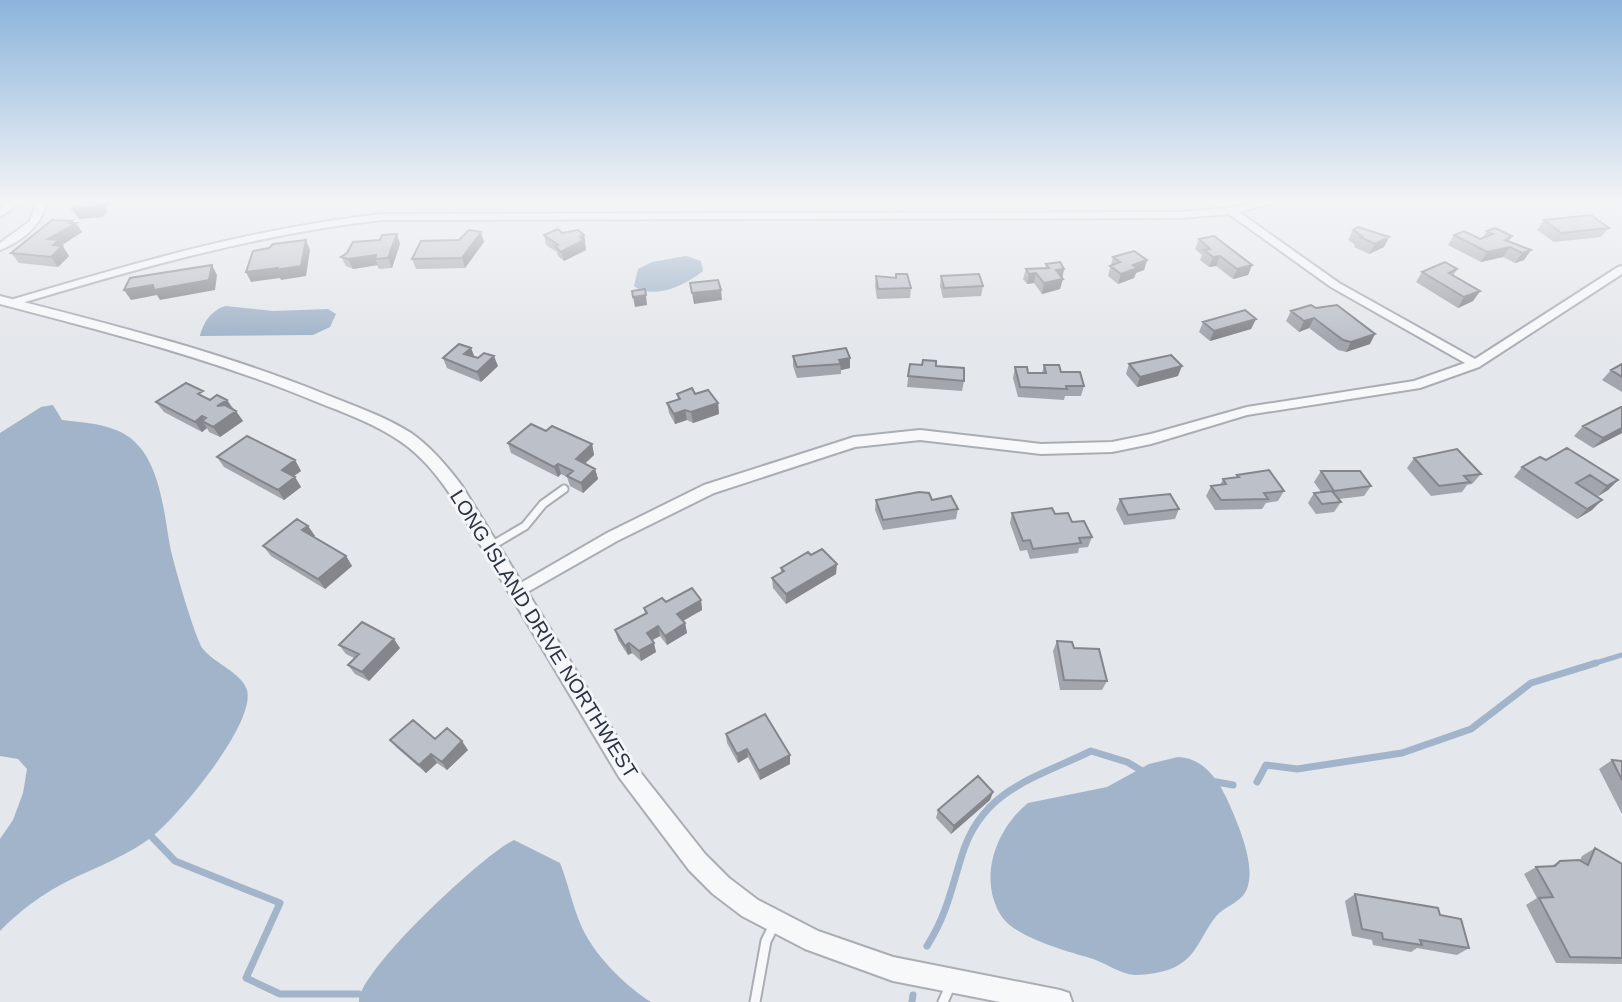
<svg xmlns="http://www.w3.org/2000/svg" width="1622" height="1002" font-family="Helvetica,sans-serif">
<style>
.water{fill:#a1b4c9}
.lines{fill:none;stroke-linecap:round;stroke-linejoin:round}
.stream-far1{stroke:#a1b4c9;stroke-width:5}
.stream{stroke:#a1b4c9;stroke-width:7}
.service-far1-casing{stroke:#a9aeb5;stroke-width:11}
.service-casing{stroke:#a9aeb5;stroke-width:13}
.minor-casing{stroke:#a9aeb5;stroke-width:4}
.tertiary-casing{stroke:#a9aeb5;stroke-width:4}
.service-far1{stroke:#f7f8fa;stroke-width:7}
.service{stroke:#f7f8fa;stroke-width:9}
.minor{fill:#f7f8fa;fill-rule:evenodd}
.tertiary{fill:#f7f8fa;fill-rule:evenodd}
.wall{fill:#a2a5ac}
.shaded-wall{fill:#84868c}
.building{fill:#bcc0c8;stroke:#84868c;stroke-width:2}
.labels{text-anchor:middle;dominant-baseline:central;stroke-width:6;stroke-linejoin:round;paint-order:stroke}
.street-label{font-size:20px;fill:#2c3443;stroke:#f4f6f9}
</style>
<rect width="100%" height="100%" fill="#e4e7eb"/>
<path class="water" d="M 686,256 L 701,261 L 703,271 C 687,284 654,301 634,286 L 638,269 L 652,262 Z
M 226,306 L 273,311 L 328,309 L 336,314 L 330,327 L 313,335 L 200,336 C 203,323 212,309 226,306 Z
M 53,405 L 62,420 C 79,422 99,423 116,430 C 159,446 163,507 170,546 C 173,562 195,638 203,649 C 214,663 242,673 247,690 C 256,723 179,815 154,835 C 128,856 98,866 68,881 C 44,893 19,911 0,931 L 0,839 L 13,820 L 23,793 L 27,769 L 18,759 L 0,756 L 0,433 L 41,407 Z
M 1178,757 C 1206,758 1221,784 1231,808 C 1240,829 1257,869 1246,891 C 1239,904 1222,907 1214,919 C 1201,936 1197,955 1177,966 C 1167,972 1147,975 1135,975 C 1120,974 1104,962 1090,958 C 1066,951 1017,938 1002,917 C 977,879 996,829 1028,803 L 1107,787 L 1149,764 Z
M 514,840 L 560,863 C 568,883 572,904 580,923 C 592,953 624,985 651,1002 L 359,1002 C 357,972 485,853 514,840 Z"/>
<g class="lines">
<path class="stream-far1" d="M 1589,665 L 1622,655"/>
<path class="stream" d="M 1211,781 L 1233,785
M 1257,782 L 1266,765 L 1297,769 L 1402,753 L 1471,729 L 1531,683 L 1596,663
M 152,837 L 175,861 L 280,903 L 246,978 L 280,994 L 359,994
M 927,946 C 947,914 951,890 962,855 C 982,789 1036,778 1091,751 L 1127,762 L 1144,772
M 912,1002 L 913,995"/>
<g class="service-far1-casing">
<path id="service-far1" d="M 491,546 L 525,526 L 543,504 L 564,489"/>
</g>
<g class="service-casing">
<path id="service" d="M 755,1002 L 766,941 L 775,923
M 943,1002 L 950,986"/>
</g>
<g class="minor-casing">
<path id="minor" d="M 12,200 L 24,200 L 0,217 L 0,209 Z
M 37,200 L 47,200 C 43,225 22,241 0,250 L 0,243 L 30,221 Z
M 1264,200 L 1284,200 L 1239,212 L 1339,283 L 1475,359 L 1618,267 L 1622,266 L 1622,274 L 1479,367 L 1420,388 L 1247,415 L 1151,444 L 1112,452 L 1041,454 L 920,440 L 855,447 L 714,493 L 617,541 L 517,598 L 512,596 L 509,592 L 512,588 L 607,533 L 704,485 L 854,437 L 920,430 L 1041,444 L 1112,442 L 1151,434 L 1247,407 L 1414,381 L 1465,363 L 1331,287 L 1229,214 L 1180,218 L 382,220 C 256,234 136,269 15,305 L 11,306 L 5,303 L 7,301 C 131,264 253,228 382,214 L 1180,212 L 1231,208 Z"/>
</g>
<g class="tertiary-casing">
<path id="tertiary" d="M 0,296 C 109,324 218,351 322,393 C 352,405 384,416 411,433 C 431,447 447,466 462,486 L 633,763 L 705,854 L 729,878 L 758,900 L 818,931 L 893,957 L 1060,990 L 1069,993 L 1072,1002 L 1000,1002 L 893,981 L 805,949 L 742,916 L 713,894 L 689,870 L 619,777 L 450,494 C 436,474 421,455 400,441 C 375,424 345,413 317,402 C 214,359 107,332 0,304 Z"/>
</g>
<use href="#service-far1" class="service-far1"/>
<use href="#service" class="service"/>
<use href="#minor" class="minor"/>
<use href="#tertiary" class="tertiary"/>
</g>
<path class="wall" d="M 1544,220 L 1609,228 L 1601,237 L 1554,242 L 1537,230 Z
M 73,223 L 82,232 L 62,245 L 69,256 L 58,267 L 19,263 L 11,253 Z
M 1353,230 L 1389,237 L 1384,247 L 1369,254 L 1354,247 L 1355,245 L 1348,240 Z
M 1487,231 L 1512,236 L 1509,241 L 1531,250 L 1524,260 L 1515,263 L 1503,257 L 1481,262 L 1448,245 L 1454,235 L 1480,239 L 1482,238 Z
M 562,233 L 584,235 L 586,250 L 564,261 L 558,256 L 557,252 L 546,245 L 544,235 Z
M 1199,239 L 1252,265 L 1248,275 L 1233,279 L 1216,266 L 1209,267 L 1200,260 L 1202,255 L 1195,249 Z
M 484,242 L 465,268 L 416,269 L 412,259 Z
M 400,244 L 392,268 L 379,269 L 377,265 L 353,269 L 346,266 L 341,257 Z
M 1113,257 L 1147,260 L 1144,270 L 1136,273 L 1134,278 L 1118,284 L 1108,276 Z
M 1046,264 L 1064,269 L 1060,289 L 1042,294 L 1034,283 L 1027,284 L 1023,279 L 1026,269 L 1045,268 Z
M 1457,269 L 1453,276 L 1480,291 L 1473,301 L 1458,308 L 1416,282 L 1422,272 Z
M 896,274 L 911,288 L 910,298 L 877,299 L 875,286 L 876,276 L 895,278 Z
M 941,276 L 983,286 L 981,296 L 943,298 L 940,286 Z
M 1316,308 L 1370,344 L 1346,352 L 1338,350 L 1309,328 L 1299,332 L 1286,321 L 1291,311 Z
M 1256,319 L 1251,329 L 1210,341 L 1199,332 L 1203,322 Z
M 471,348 L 474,357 L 498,366 L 481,382 L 447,368 L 443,358 Z
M 793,356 L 850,358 L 850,368 L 841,370 L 841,374 L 797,378 L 793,366 Z
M 910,364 L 936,366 L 964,381 L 962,391 L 907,387 Z
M 1129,364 L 1178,376 L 1137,387 L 1126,374 Z
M 1622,364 L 1622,392 L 1602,380 L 1611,370 Z
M 1044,365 L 1061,372 L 1084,386 L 1081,396 L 1065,396 L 1064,400 L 1018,397 L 1013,378 L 1015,367 L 1028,373 L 1042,373 Z
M 677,394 L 695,394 L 718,403 L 719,414 L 693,423 L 687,420 L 675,424 L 669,413 L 667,403 L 678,400 Z
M 208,399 L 227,400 L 243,421 L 220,437 L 209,432 L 207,428 L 202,432 L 164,412 L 156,402 Z
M 1583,426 L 1622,433 L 1593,448 L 1574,436 Z
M 546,431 L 592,444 L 594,455 L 585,464 L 595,469 L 598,479 L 583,493 L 570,486 L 567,477 L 561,474 L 558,477 L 511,453 L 508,443 Z
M 217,457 L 295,460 L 301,471 L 294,476 L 301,487 L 284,500 L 224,467 Z
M 1414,458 L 1481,474 L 1472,484 L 1467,485 L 1462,492 L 1431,496 L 1407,468 Z
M 1546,460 L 1618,480 L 1608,490 L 1597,496 L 1592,510 L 1577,519 L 1514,477 L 1522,467 Z
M 1321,471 L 1371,486 L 1364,496 L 1339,499 L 1341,502 L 1334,512 L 1316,514 L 1308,503 L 1314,493 L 1321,492 L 1314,482 Z
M 1237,475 L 1284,491 L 1278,501 L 1266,503 L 1262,509 L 1215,510 L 1206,496 L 1211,486 L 1220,485 L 1223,479 L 1235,478 Z
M 1120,499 L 1179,509 L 1175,519 L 1124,525 L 1116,509 Z
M 876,500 L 932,500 L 958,509 L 956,519 L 883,530 L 875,510 Z
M 1012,513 L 1055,514 L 1072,522 L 1092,537 L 1088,547 L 1079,548 L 1078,553 L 1030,559 L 1027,550 L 1020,551 L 1010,523 Z
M 308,526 L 315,536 L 313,537 L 346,556 L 352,566 L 325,589 L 271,556 L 263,546 Z
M 781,568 L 836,574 L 786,604 L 773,588 L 772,578 L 781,573 Z
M 701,600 L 702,610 L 683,621 L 685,623 L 687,633 L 667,645 L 660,636 L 652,640 L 656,652 L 641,661 L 632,653 L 628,655 L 618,640 L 615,630 L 645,614 L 644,608 L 666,602 Z
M 1057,641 L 1074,648 L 1107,681 L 1102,690 L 1060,690 L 1053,651 Z
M 339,645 L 400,648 L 369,681 L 355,674 L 348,665 L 354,658 L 346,654 Z
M 726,734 L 790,764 L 760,780 L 748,757 L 738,763 L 727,743 Z
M 390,740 L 468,750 L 447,770 L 437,763 L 426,773 L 397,748 Z
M 1612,760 L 1622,761 L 1622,814 L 1599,769 Z
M 993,792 L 990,800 L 951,834 L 936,818 L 938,810 Z
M 1595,848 L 1622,864 L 1622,964 L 1556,963 L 1526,905 L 1537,898 L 1524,874 L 1536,867 L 1551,866 L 1560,861 L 1580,860 L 1582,856 Z
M 1355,894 L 1440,915 L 1469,948 L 1457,955 L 1417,948 L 1411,952 L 1373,945 L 1372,940 L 1352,936 L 1345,901 Z"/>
<path class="shaded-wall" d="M 95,200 L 115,201 L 105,207 L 108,211 L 103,217 L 79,219 L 72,209 Z
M 72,221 L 74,224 L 76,223 L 82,232 L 62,245 L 69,256 L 58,267 L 51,257 L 48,239 Z
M 481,232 L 484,242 L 465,268 L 462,258 Z
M 397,234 L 400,244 L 392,268 L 388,258 Z
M 584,235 L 586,250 L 564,261 L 561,252 L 580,237 Z
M 1389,237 L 1384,247 L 1369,254 L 1375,244 Z
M 306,240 L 310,250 L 306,276 L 281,280 L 280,278 L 251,282 L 246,272 Z
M 1510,247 L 1503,257 L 1481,262 L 1487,252 Z
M 1531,250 L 1524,260 L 1515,263 L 1522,253 Z
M 376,255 L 375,259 L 378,265 L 353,269 L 348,259 Z
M 1220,256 L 1216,266 L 1209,267 L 1213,257 Z
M 1147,260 L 1144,270 L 1136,273 L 1134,278 L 1118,284 L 1121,274 L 1133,265 Z
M 212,265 L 217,275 L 215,290 L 160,300 L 157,295 L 131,300 L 124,290 Z
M 1252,265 L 1248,275 L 1233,279 L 1237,269 Z
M 1064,269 L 1062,279 L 1056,270 Z
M 1036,273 L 1034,283 L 1027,284 L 1029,274 Z
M 1063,279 L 1060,289 L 1042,294 L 1044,283 Z
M 721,290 L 722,300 L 694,304 L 692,293 Z
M 1480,291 L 1473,301 L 1458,308 L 1464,297 Z
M 646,295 L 647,305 L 635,307 L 633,297 Z
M 1314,318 L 1309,328 L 1299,332 L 1304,321 Z
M 1256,319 L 1251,329 L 1210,341 L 1214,331 Z
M 1375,334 L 1370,344 L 1346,352 L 1351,342 Z
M 471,348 L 475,358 L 464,354 Z
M 494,356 L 498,366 L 481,382 L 477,372 Z
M 850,358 L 850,368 L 841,370 L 839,360 Z
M 1182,366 L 1178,376 L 1137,387 L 1140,377 Z
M 227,400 L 233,410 L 217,406 Z
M 718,403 L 719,414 L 693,423 L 691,412 Z
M 685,410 L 687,420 L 675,424 L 674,414 Z
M 236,411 L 243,421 L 220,437 L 213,427 Z
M 202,416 L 208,425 L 202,421 L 207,428 L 202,432 L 195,422 Z
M 1622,428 L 1622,433 L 1593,448 L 1603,438 Z
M 592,444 L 594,455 L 578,469 L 576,459 Z
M 295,460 L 301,471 L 288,480 L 282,470 Z
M 558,464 L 561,474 L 558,477 L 554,467 Z
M 595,469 L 598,479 L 583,493 L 581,483 Z
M 295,477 L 301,487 L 284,500 L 278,490 Z
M 1618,480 L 1608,490 L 1597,497 L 1607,486 Z
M 1602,500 L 1592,510 L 1577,519 L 1587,509 Z
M 308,526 L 315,536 L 308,540 L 302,530 Z
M 346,556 L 352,566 L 325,589 L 318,579 Z
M 837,564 L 836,574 L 786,604 L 786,594 Z
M 701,600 L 702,610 L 679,623 L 677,614 Z
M 685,623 L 687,633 L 667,645 L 665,636 Z
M 658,626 L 660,636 L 649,642 L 647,633 Z
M 394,639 L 400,648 L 369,681 L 362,672 Z
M 629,643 L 632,653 L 628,655 L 625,646 Z
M 654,643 L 656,652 L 641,661 L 639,651 Z
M 462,741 L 468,750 L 447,770 L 442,762 Z
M 747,749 L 748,757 L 738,763 L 737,754 Z
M 431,754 L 437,763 L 426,773 L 419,765 Z
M 790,755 L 790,764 L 760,780 L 759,771 Z
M 993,792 L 990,800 L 951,834 L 954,826 Z"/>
<path class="building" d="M 79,200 L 95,200 L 92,202 L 102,201 L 96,207 L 72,209 Z
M 1591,215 L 1609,228 L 1561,233 L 1544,220 Z
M 52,220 L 72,221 L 70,223 L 76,223 L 48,239 L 59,240 L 53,245 L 62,246 L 51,257 L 11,253 Z
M 1358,227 L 1389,237 L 1375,244 L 1360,237 L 1362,236 L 1353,230 Z
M 1495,228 L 1512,236 L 1505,240 L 1531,250 L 1522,253 L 1510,247 L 1487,252 L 1454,235 L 1464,231 L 1480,239 L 1493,234 L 1487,231 Z
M 558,229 L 562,233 L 578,230 L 584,235 L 580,237 L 584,240 L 561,252 L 555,246 L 558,245 L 544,235 Z
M 469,230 L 481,232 L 462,258 L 412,259 L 421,241 L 459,240 Z
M 397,234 L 388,258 L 375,259 L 376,255 L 348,259 L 341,257 L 347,253 L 353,242 L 380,240 L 382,235 Z
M 1214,236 L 1252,265 L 1237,269 L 1220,256 L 1213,257 L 1204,250 L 1210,249 L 1199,239 Z
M 306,240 L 301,266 L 275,270 L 277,268 L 246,272 L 253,251 L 269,248 L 273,244 Z
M 1134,251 L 1147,260 L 1133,265 L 1137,268 L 1121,274 L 1110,266 L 1120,262 L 1113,257 Z
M 1060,262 L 1064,269 L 1056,270 L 1063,279 L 1044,283 L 1036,273 L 1029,274 L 1026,269 L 1049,268 L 1046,264 Z
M 1445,262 L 1457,269 L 1449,273 L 1480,291 L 1464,297 L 1422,272 Z
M 212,265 L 209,280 L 154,290 L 153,285 L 124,290 L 130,278 Z
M 896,274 L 907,274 L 911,288 L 878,289 L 876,276 L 896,278 Z
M 979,274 L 983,286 L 944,288 L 941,276 Z
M 718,280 L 721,290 L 692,293 L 690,283 Z
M 645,289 L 646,295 L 633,297 L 632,291 Z
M 1311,305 L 1316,308 L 1337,305 L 1375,334 L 1351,342 L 1343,340 L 1314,318 L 1304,321 L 1291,311 Z
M 1245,310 L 1256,319 L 1214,331 L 1203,322 Z
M 459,344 L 471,348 L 464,354 L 478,358 L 484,353 L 494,356 L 477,372 L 443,358 Z
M 846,348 L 850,358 L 839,360 L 841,364 L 797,367 L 793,356 Z
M 1171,355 L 1182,366 L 1140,377 L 1129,364 Z
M 923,360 L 936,361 L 936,366 L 964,368 L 964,381 L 908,376 L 910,364 L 922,365 Z
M 1622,364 L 1622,377 L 1611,370 Z
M 1044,365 L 1059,365 L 1061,372 L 1080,372 L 1084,386 L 1066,386 L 1067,389 L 1020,387 L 1015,367 L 1027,367 L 1028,373 L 1046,373 Z
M 186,383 L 203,391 L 198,394 L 210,400 L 217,395 L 227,400 L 217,406 L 225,405 L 236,411 L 213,427 L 202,421 L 206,418 L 202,416 L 195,422 L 156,402 Z
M 692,388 L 695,394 L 708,390 L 718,403 L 691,412 L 685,410 L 674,414 L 667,403 L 680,399 L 677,394 Z
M 1621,407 L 1622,407 L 1622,428 L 1603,438 L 1583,426 Z
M 531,424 L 546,431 L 552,426 L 592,444 L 576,459 L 595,469 L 581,483 L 567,476 L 573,471 L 558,464 L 554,467 L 508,443 Z
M 247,436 L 295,460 L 282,470 L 295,477 L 278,490 L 217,457 Z
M 1567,448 L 1618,480 L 1607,486 L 1590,475 L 1576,483 L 1602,500 L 1587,509 L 1522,467 L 1540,457 L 1546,460 Z
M 1457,449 L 1481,474 L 1464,476 L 1470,482 L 1439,486 L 1414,458 Z
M 1269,470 L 1284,491 L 1264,493 L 1268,499 L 1221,500 L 1211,486 L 1226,484 L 1223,479 L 1239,477 L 1237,475 Z
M 1321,471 L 1360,471 L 1371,486 L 1334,491 Z
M 1332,491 L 1341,502 L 1322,504 L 1314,493 Z
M 919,492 L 929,493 L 932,500 L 951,496 L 958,509 L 883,520 L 876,500 Z
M 1170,494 L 1179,509 L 1128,515 L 1120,499 Z
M 1052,508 L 1055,514 L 1068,513 L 1072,522 L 1084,521 L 1092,537 L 1079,538 L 1081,543 L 1033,549 L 1030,540 L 1023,541 L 1012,513 Z
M 297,519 L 308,526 L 302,530 L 346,556 L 318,579 L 263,546 Z
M 822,549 L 837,564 L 786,594 L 772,578 L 784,571 L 781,568 L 808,552 L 811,555 Z
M 692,588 L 701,600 L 677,614 L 685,623 L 665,636 L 658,626 L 647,633 L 654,643 L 639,651 L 629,643 L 625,646 L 615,630 L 647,613 L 644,608 L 662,598 L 666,602 Z
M 362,622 L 394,639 L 362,672 L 348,665 L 359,654 L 339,645 Z
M 1057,641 L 1072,642 L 1074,648 L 1099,649 L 1107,681 L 1064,680 Z
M 765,714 L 790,755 L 759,771 L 747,749 L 737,754 L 726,734 Z
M 413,720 L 435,739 L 447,728 L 462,741 L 442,762 L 431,754 L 419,765 L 390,740 Z
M 1612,760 L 1622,761 L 1622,780 Z
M 978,776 L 993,792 L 954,826 L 938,810 Z
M 1595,848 L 1622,864 L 1622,958 L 1570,957 L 1539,898 L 1553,897 L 1536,867 L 1555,866 L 1560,861 L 1579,860 L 1588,865 Z
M 1355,894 L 1438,908 L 1440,915 L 1461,919 L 1469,948 L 1420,940 L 1422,945 L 1383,939 L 1382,933 L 1362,929 Z"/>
<linearGradient id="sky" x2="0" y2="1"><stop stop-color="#8bb4dc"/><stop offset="0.59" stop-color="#f3f4f6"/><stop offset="1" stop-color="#f3f4f6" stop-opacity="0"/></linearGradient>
<rect width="1622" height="341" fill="url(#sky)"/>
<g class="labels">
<g class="street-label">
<text transform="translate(544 634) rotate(58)">LONG ISLAND DRIVE NORTHWEST</text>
</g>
</g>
</svg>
